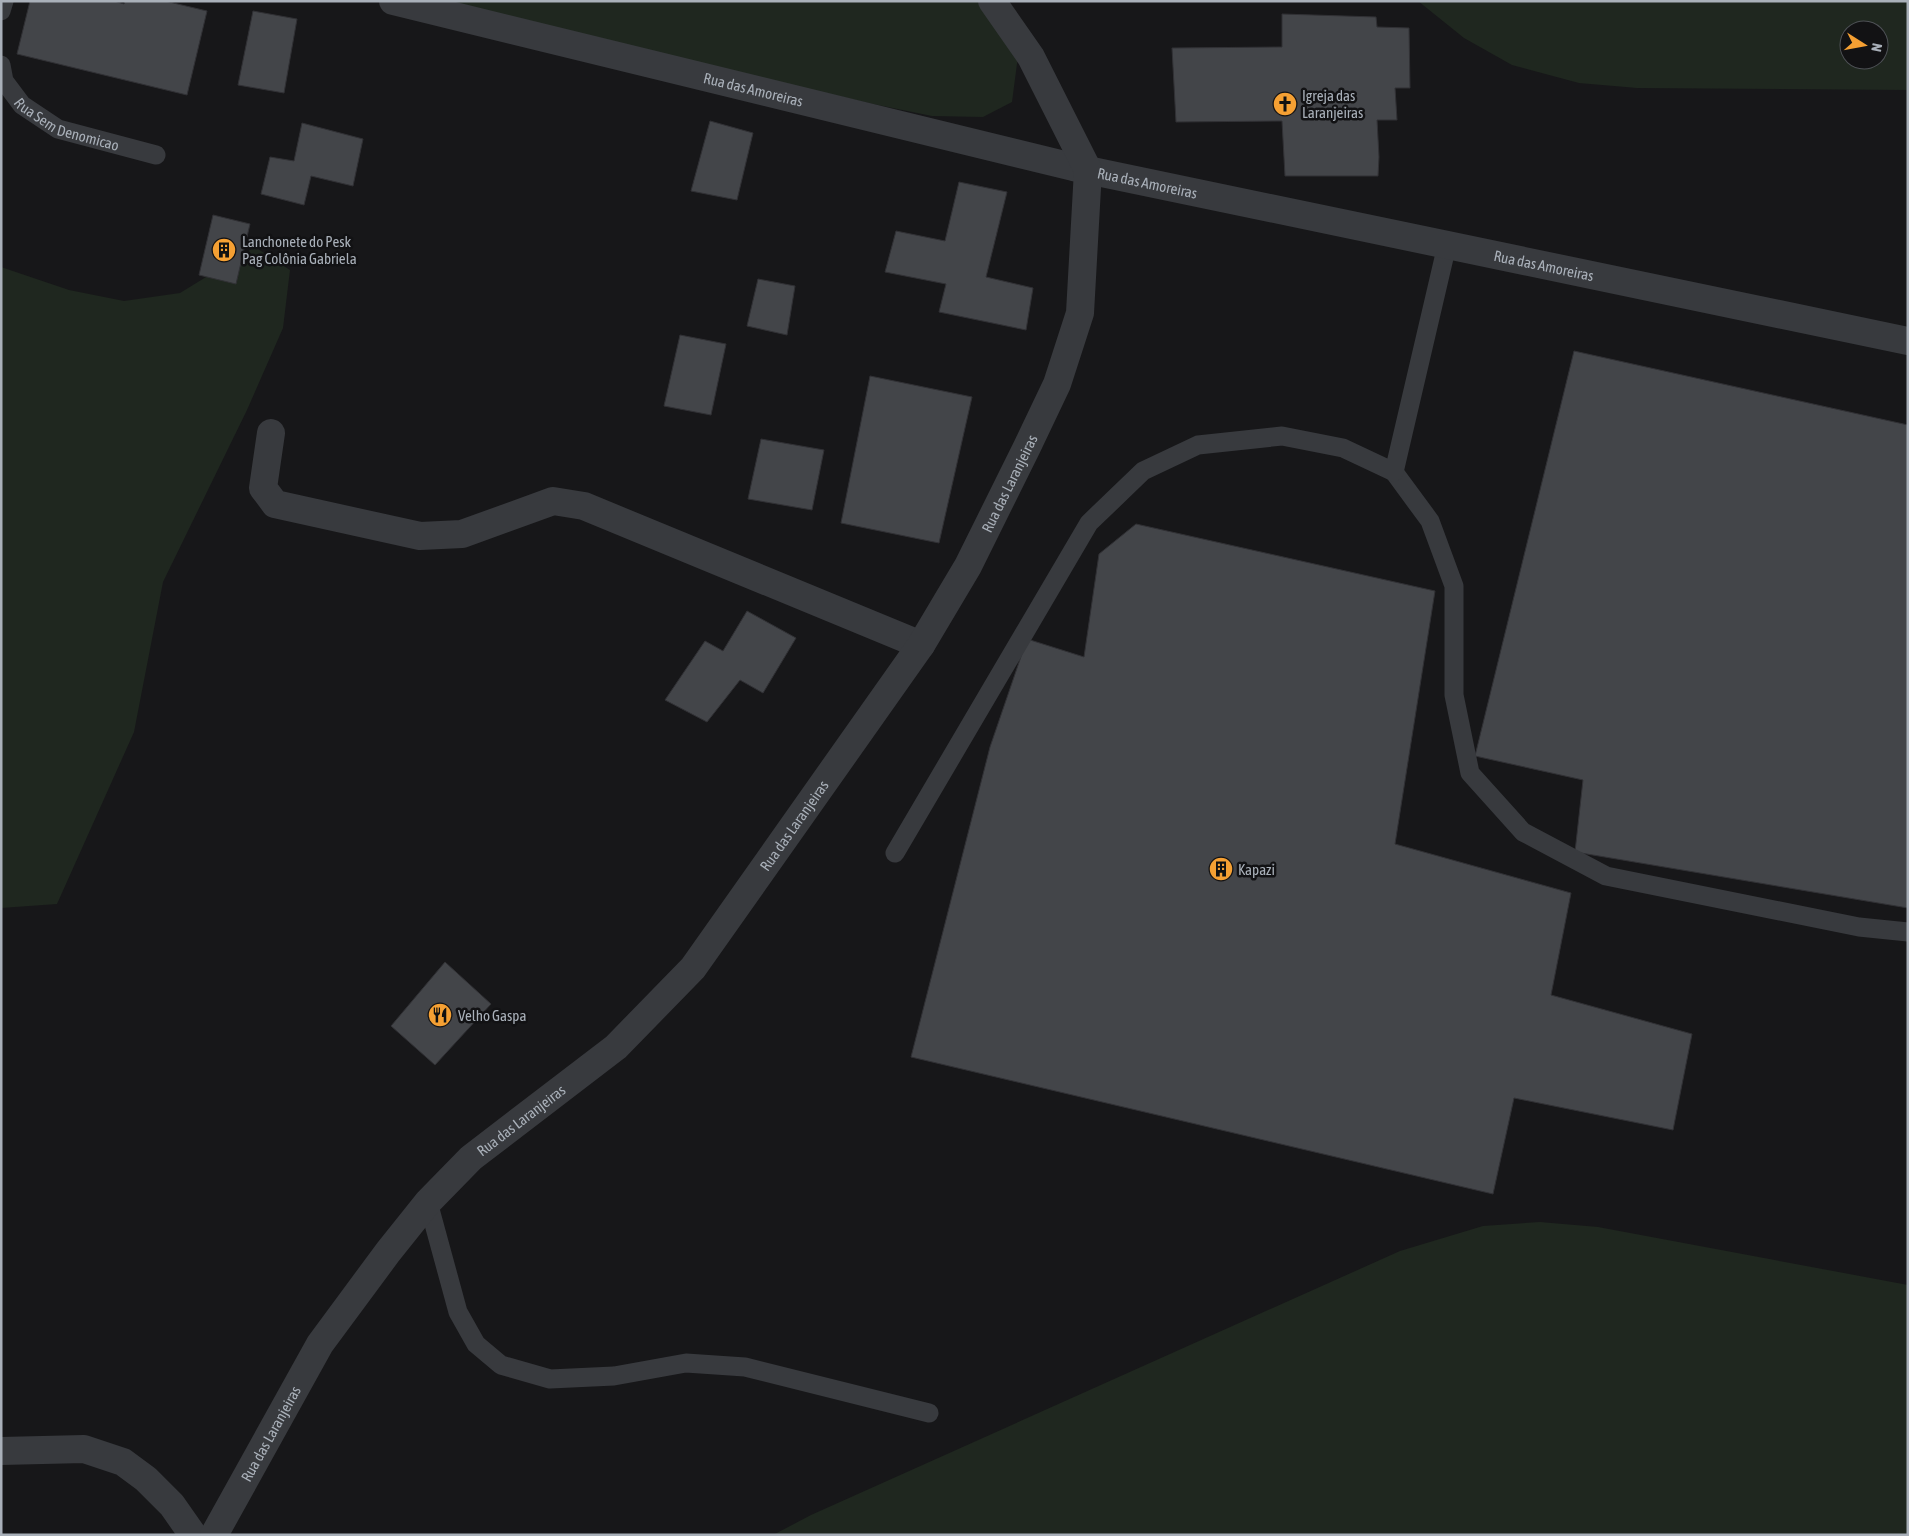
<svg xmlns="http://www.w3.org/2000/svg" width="1909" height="1536" font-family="'Asap Condensed',sans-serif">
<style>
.green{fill:#1f271f;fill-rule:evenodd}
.building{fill:#434549;stroke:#313135}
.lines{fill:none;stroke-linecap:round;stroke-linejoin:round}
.service{stroke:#383a3e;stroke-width:19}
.minor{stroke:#383a3e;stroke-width:28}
.tertiary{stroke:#383a3e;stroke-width:28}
.labels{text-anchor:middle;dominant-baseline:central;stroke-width:5;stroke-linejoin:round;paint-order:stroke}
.street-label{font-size:15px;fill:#a9b0b9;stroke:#121214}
.poi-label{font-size:15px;fill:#a9b0b9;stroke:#121214;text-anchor:start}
</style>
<rect width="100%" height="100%" fill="#171719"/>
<path class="green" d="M 429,1 L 986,1 L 1018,56 L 1012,102 L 983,117 L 932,116 L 873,104 Z
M 1418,1 L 1908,1 L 1908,90 L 1637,88 L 1579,83 L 1512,65 L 1464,38 ZM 1849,30 L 1879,30 L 1879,60 L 1849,60 Z
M 255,247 L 290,270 L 283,328 L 247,410 L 163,582 L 134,732 L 57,904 L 1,908 L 1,267 L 69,290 L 124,301 L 180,293 Z
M 1540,1222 L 1598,1227 L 1908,1285 L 1908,1535 L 773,1535 L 811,1515 L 1400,1251 L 1483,1226 Z"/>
<path class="building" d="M 30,1 L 114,1 L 124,4 L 125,1 L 165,1 L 207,11 L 187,95 L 17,54 Z
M 253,11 L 297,19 L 284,93 L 238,85 Z
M 1282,14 L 1376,17 L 1377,27 L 1409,28 L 1410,88 L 1395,88 L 1397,120 L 1377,120 L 1379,157 L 1378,176 L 1285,176 L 1282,121 L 1176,122 L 1172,48 L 1282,47 Z
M 710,121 L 753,133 L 737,200 L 691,191 Z
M 302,123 L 363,139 L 353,186 L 311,176 L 304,205 L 261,194 L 270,157 L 294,161 Z
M 959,182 L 1007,192 L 986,277 L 1033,288 L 1026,330 L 939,312 L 946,284 L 885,272 L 896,231 L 945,241 Z
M 213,215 L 250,224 L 236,284 L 199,275 Z
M 758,279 L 795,286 L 787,335 L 747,326 Z
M 680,335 L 726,344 L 711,415 L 664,406 Z
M 1574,351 L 1908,425 L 1908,908 L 1575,852 L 1583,780 L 1475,756 Z
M 870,376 L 972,397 L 939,543 L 841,523 Z
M 761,439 L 824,450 L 812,510 L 748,499 Z
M 1136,524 L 1435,591 L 1395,844 L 1571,893 L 1551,995 L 1692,1034 L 1673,1130 L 1514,1098 L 1493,1194 L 911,1057 L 990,747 L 1027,639 L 1084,657 L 1099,554 Z
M 747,611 L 796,638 L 763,693 L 740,680 L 707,722 L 665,700 L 705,641 L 723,651 Z
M 445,962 L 491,1004 L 435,1065 L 391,1026 Z"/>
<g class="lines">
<g class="service">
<path d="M 1,11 L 4,1"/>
<path id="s1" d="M 1,65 L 4,81 L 22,105 L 58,129 L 156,155"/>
<path d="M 1394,472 L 1430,521 L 1454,586 L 1454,695 L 1470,773 L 1523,832 L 1606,876 L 1859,927 L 1908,932"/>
<path d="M 895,853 L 1089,523 L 1143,471 L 1198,445 L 1282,436 L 1343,448 L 1394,472 L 1447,245"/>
<path d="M 428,1202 L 458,1312 L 476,1344 L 501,1365 L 550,1379 L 614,1376 L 686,1363 L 745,1367 L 929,1413"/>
</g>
<g class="minor">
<path id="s2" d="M 393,1 L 1073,167 L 1908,341"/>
<path d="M 271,433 L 263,488 L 275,504 L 420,536 L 462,534 L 553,501 L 584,506 L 921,645"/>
<path d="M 1,1451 L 84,1449 L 123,1462 L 146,1479 L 172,1505 L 193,1535"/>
</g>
<path class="tertiary" id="s3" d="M 214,1535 L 320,1344 L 388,1252 L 428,1202 L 471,1158 L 616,1047 L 693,968 L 921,645 L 968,566 L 1027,447 L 1057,384 L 1080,313 L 1088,170 L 1031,57 L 992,1"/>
</g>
<defs>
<g id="church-disc" transform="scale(1.25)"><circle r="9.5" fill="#f5a033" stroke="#121214"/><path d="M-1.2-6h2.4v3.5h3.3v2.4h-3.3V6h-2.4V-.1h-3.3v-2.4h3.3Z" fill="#111"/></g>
<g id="building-disc" transform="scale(1.25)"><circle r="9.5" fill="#f5a033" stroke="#121214"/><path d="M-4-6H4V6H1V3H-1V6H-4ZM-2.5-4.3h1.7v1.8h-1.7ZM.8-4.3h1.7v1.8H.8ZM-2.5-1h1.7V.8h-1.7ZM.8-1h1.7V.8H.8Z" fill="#111"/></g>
<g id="restaurant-disc" transform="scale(1.25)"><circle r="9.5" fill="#f5a033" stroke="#121214"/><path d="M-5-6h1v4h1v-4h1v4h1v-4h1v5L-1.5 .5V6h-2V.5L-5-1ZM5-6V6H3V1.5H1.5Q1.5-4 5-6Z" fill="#111"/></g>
</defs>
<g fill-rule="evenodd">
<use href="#church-disc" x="1285" y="104"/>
<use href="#building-disc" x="224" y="250"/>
<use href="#building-disc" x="1221" y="869"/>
<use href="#restaurant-disc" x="440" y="1015"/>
</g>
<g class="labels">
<g class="street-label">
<text stroke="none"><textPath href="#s2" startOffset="371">Rua das Amoreiras</textPath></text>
<text stroke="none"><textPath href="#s1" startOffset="96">Rua Sem Denomicao</textPath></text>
<text stroke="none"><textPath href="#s2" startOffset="776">Rua das Amoreiras</textPath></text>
<text stroke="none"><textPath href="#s2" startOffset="1181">Rua das Amoreiras</textPath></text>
<text stroke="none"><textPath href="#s3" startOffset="1331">Rua das Laranjeiras</textPath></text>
<text stroke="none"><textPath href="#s3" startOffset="926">Rua das Laranjeiras</textPath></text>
<text stroke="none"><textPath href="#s3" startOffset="521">Rua das Laranjeiras</textPath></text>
<text stroke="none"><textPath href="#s3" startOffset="116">Rua das Laranjeiras</textPath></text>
</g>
<g class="poi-label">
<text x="1302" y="95">Igreja das<tspan x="1302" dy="17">Laranjeiras</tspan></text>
<text x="242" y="241">Lanchonete do Pesk<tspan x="242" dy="17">Pag Colônia Gabriela</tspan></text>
<text x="1238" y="869">Kapazi</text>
<text x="458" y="1015">Velho Gaspa</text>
</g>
</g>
<rect width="1909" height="1536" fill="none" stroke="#a9b0b9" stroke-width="5"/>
<g transform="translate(1864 45) rotate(101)"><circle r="24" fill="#121214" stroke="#4e5156"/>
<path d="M0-4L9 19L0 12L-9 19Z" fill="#f5a033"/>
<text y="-8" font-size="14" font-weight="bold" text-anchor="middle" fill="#a9b0b9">N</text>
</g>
</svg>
